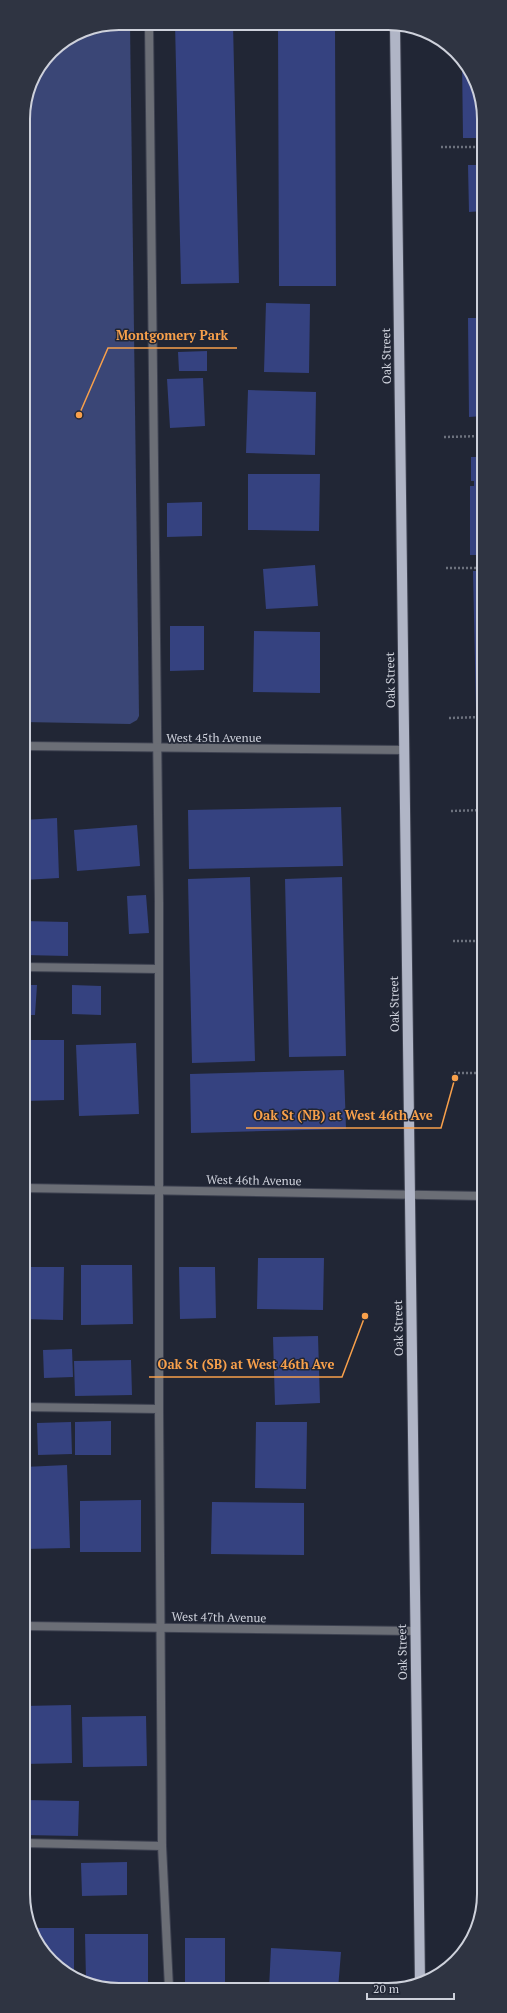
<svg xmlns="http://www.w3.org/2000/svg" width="507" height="2013" font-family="'PT Serif',serif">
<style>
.green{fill:#3a4676}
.building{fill:#354280}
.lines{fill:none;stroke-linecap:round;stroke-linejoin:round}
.service-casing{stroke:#3d4150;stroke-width:10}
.minor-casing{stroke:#3d4150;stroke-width:10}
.primary-casing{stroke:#3d4150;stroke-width:12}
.path{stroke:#6d727e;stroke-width:2.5;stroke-dasharray:2 2;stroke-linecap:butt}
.service{stroke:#6b6e76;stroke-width:8}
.minor{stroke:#6b6e76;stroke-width:8}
.primary{stroke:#b0b5c6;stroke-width:10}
.labels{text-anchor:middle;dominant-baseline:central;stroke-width:3;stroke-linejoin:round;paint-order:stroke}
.street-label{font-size:12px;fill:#ced1db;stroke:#212635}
.rim{fill:none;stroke:#ced1db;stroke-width:2}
.leader{fill:none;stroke:#f8a04b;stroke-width:1.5}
.callout-dot{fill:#f8a04b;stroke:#212635;stroke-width:1.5}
.callout-label{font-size:13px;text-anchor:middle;font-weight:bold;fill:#f8a04b;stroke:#212635;stroke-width:3;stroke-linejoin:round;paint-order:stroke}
</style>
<rect width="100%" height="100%" fill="#212635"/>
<path class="green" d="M 119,23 L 130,23 L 139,716 L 137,720 L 130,724 L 23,722 L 23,113 L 30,82 L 51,51 L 83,30 Z"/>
<path class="building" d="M 175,23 L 233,24 L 239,283 L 181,284 Z
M 278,24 L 335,24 L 336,286 L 279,286 Z
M 462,60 L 474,77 L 483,107 L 483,138 L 463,138 Z
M 468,165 L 483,165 L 483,211 L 469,212 Z
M 480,241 L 483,241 L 483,299 L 481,299 Z
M 266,303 L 310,304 L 309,373 L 264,372 Z
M 468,318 L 483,318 L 483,416 L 469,417 Z
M 207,351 L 207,371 L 179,371 L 178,352 Z
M 203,378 L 205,426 L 170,428 L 167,379 Z
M 248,390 L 316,392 L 315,455 L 246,453 Z
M 471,457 L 483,457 L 483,555 L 470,555 L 470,486 L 474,486 L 474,481 L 471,481 Z
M 248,474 L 320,474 L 319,531 L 248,530 Z
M 202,502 L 202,536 L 167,537 L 167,503 Z
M 315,565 L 318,606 L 266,609 L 263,569 Z
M 473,571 L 483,571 L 483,709 L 476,709 Z
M 170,626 L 204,626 L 204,670 L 170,671 Z
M 254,631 L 320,632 L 320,693 L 253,692 Z
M 480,746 L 483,746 L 483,790 L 481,790 Z
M 341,807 L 343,866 L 189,869 L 188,810 Z
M 57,818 L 59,878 L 23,880 L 23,820 Z
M 478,820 L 483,820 L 483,928 L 479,928 Z
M 137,825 L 140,866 L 77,871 L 74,830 Z
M 250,877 L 255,1061 L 192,1063 L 188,879 Z
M 342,877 L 346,1056 L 289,1057 L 285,879 Z
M 146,895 L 149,933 L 129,934 L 127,896 Z
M 23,921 L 68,922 L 68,956 L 24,955 Z
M 478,956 L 483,956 L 483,1062 L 481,1062 Z
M 24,985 L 37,985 L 35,1015 L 24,1015 Z
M 72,985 L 101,986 L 101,1015 L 72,1014 Z
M 24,1040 L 64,1040 L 64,1100 L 24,1101 Z
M 136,1043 L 139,1114 L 79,1116 L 76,1045 Z
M 344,1070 L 346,1129 L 191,1133 L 190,1074 Z
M 258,1258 L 324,1258 L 323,1310 L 257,1309 Z
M 81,1265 L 132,1265 L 133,1324 L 81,1325 Z
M 24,1267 L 64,1267 L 63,1320 L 24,1319 Z
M 179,1267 L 215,1267 L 216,1318 L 180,1319 Z
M 318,1336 L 320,1403 L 275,1405 L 273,1337 Z
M 72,1349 L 73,1377 L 44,1378 L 43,1350 Z
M 131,1360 L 132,1395 L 75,1396 L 74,1361 Z
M 111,1421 L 111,1455 L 75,1455 L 75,1422 Z
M 71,1422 L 72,1454 L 38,1455 L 37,1423 Z
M 256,1422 L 307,1422 L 306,1489 L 255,1488 Z
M 67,1465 L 70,1548 L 24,1549 L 24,1467 Z
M 141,1500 L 141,1552 L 80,1552 L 80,1501 Z
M 212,1502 L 304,1503 L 304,1555 L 211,1554 Z
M 71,1705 L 72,1763 L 24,1764 L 24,1706 Z
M 146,1716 L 147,1766 L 83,1767 L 82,1717 Z
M 24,1800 L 79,1801 L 78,1836 L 24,1835 Z
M 127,1862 L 127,1895 L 82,1896 L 81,1863 Z
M 24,1866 L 25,1866 L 27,1898 L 24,1898 Z
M 30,1928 L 74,1928 L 74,1974 L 51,1962 L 33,1936 Z
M 85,1934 L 148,1934 L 148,1988 L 100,1988 L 86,1980 Z
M 185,1938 L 225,1938 L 225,1989 L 185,1988 Z
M 271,1948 L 341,1952 L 338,1989 L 269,1989 Z"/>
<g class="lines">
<g class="service-casing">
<path id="service" d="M 149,23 L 159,902 L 159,1409 L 162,1846 L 169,1988
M 24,967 L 159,969
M 24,1407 L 159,1409
M 24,1843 L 162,1846"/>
</g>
<g class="minor-casing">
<path id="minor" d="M 23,746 L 404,750
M 24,1188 L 484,1196
M 24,1626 L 415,1631"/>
</g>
<g class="primary-casing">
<path id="primary" d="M 395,25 L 420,1983"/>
</g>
<path class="path" d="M 441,147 L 483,147
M 444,437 L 483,436
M 446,568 L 483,568
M 449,718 L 483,717
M 451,811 L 483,810
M 453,941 L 483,941
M 454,1073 L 483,1073"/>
<use href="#service" class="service"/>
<use href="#minor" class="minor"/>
<use href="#primary" class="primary"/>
</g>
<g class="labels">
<g class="street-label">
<text transform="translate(386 356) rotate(-91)">Oak Street</text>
<text transform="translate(390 680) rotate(-91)">Oak Street</text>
<text x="214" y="737">West 45th Avenue</text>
<text transform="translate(394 1004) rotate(-91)">Oak Street</text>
<text transform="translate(254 1180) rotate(1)">West 46th Avenue</text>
<text transform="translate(398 1328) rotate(-91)">Oak Street</text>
<text transform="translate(219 1617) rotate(1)">West 47th Avenue</text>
<text transform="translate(402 1652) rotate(-91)">Oak Street</text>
</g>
</g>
<path d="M0 0H507V2013H0ZM119 30H388A89 89 0 0 1 477 119V1894A89 89 0 0 1 388 1983H119A89 89 0 0 1 30 1894V119A89 89 0 0 1 119 30Z" fill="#2f3442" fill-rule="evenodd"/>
<path class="rim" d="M119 30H388A89 89 0 0 1 477 119V1894A89 89 0 0 1 388 1983H119A89 89 0 0 1 30 1894V119A89 89 0 0 1 119 30Z"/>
<path class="leader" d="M79 415L108 348H237M455 1078L441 1128H246M365 1316L342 1377H149"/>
<g class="callout-dot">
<circle cx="79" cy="415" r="4"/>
<circle cx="455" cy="1078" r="4"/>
<circle cx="365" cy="1316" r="4"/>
</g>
<g class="callout-label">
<text x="172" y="340">Montgomery Park</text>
<text x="343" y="1120">Oak St (NB) at West 46th Ave</text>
<text x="246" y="1369">Oak St (SB) at West 46th Ave</text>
</g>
<path d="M367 1993v6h87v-6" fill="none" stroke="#ced1db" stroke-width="2"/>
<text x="373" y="1993" font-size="12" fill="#ced1db" stroke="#212635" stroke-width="3" paint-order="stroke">20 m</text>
</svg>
